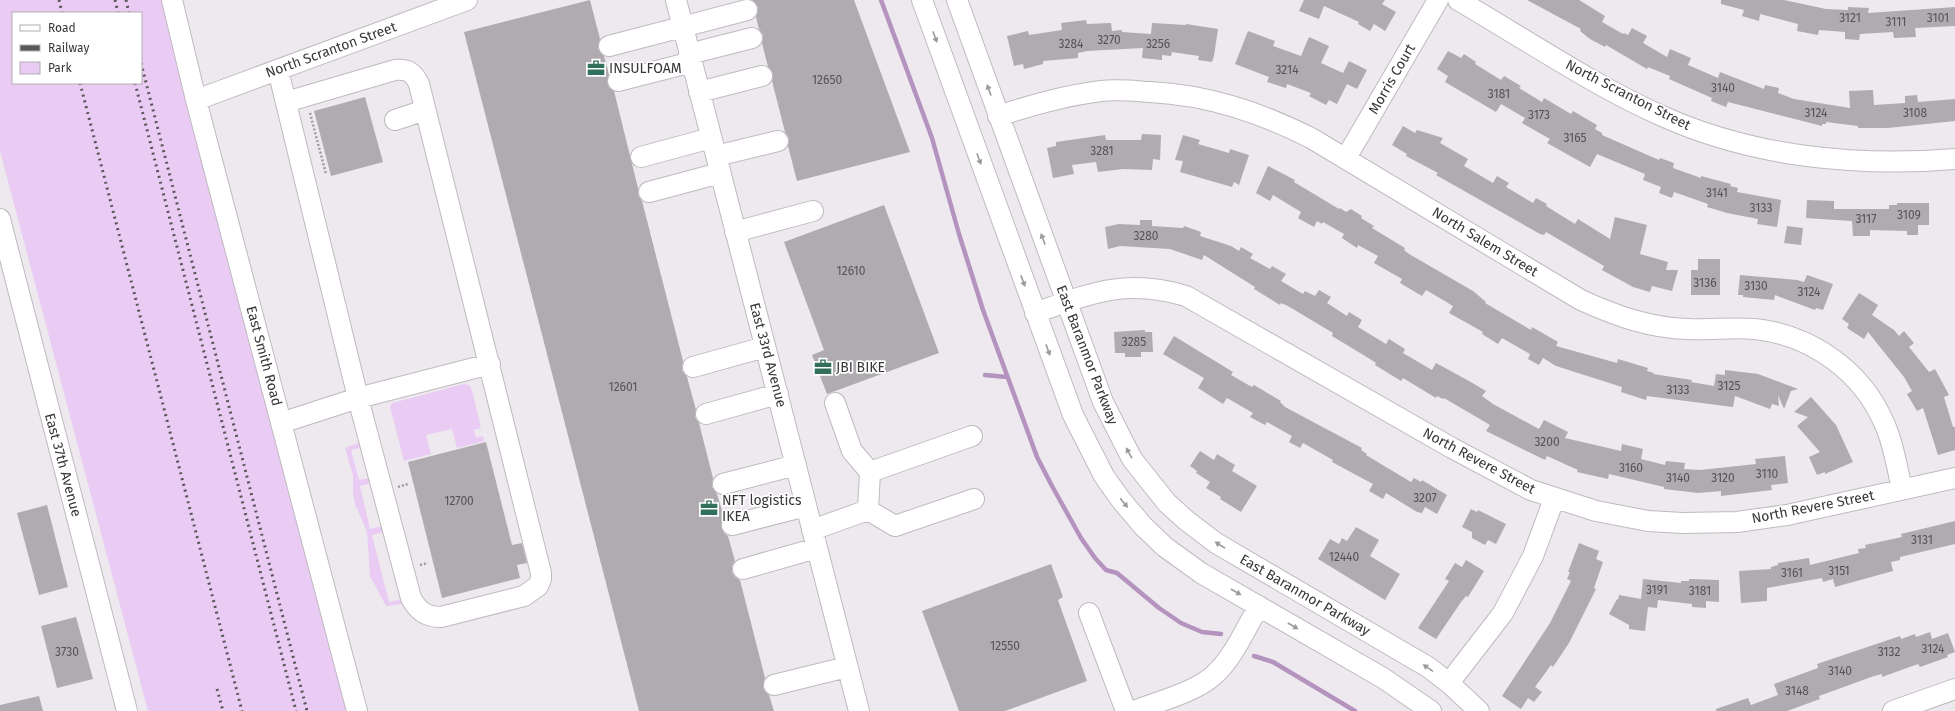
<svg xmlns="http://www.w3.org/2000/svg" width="1955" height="711" font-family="'Fira Sans',sans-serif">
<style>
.green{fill:#eacbf3;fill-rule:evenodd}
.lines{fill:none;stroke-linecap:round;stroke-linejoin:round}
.stream{stroke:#b593bf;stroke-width:4.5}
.building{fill:#afabb0}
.minor-casing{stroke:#bfbac0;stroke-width:22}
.path{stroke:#9f9ca0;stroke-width:2.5;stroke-dasharray:2 2;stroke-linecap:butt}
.minor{stroke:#fff;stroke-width:20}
.rail{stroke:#59575a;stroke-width:3;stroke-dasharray:2 4;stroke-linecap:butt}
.oneway{fill:#9c9a9c}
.labels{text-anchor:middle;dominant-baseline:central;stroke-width:3.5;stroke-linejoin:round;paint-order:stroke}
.number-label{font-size:12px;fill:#565357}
.street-label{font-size:14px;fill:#383639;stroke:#fff}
.poi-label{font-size:14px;fill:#383639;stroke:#fff;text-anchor:start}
</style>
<rect width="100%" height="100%" fill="#ede9ee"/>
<path class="green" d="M 0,0 L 165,0 L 349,711 L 148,711 L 0,151 ZM 13,13 L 141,13 L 141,83 L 13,83 Z
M 464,384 L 469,385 L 472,390 L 481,428 L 474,430 L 476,438 L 483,436 L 484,441 L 457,448 L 452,429 L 426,435 L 431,454 L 404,461 L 390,407 L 392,403 Z
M 361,442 L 363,447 L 351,450 L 359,480 L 369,478 L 371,483 L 360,486 L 370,529 L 382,526 L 383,532 L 372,535 L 389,602 L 401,599 L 403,604 L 386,606 L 370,576 L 367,532 L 355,504 L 353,492 L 353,475 L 345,448 Z"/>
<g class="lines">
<path class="stream" d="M 881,0 L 932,138 L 959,234 L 983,310 L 1037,457 L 1052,486 L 1081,538 L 1095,558 L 1106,570 L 1117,573 L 1159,608 L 1181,623 L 1202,632 L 1221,634
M 985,375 L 1007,377
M 1254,656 L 1273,662 L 1355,711"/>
</g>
<path class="building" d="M 590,0 L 600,39 L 598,49 L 604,56 L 609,74 L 607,83 L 614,91 L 638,188 L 638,195 L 642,201 L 683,361 L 682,370 L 687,377 L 696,410 L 695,417 L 699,423 L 713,478 L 712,487 L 717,494 L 724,517 L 721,527 L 724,533 L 728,536 L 735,561 L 732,566 L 732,572 L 735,577 L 740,580 L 765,678 L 763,688 L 769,695 L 774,711 L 639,711 L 464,32 Z
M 752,0 L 854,0 L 910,152 L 797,181 L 788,146 L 789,138 L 785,132 L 772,81 L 773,73 L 768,67 L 762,43 L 763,35 L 759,29 L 756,17 L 758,7 Z
M 1304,0 L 1385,0 L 1382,4 L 1396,12 L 1385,31 L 1374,24 L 1370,31 L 1358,24 L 1359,22 L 1324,6 L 1319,19 L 1299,11 Z
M 1527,0 L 1579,0 L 1605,16 L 1602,22 L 1623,34 L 1624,33 L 1628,35 L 1632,28 L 1647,36 L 1643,43 L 1667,57 L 1670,49 L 1691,58 L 1688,65 L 1718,78 L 1720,72 L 1764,89 L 1765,85 L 1779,88 L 1778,93 L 1794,99 L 1850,108 L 1849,91 L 1873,90 L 1874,105 L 1905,103 L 1905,96 L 1917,95 L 1918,102 L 1955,99 L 1955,121 L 1888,128 L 1858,128 L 1858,126 L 1826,122 L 1826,124 L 1822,124 L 1822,126 L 1728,102 L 1726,107 L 1711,101 L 1712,98 L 1669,79 L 1670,76 L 1648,67 L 1647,69 L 1606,45 L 1605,47 L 1590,39 L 1580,31 L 1581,29 Z
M 1721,0 L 1784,0 L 1826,9 L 1848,10 L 1848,7 L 1869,8 L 1868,13 L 1955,7 L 1955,26 L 1915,28 L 1916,37 L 1894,38 L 1893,32 L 1860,34 L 1859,40 L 1845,39 L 1845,32 L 1819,30 L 1818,35 L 1797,31 L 1798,24 L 1760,14 L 1759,21 L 1742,16 L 1744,10 L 1721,4 Z
M 1086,20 L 1087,24 L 1111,23 L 1112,31 L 1122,30 L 1122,32 L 1151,34 L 1152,23 L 1186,25 L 1186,24 L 1218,29 L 1214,56 L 1212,62 L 1198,60 L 1199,56 L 1172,52 L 1171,56 L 1162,55 L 1162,60 L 1142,58 L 1143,48 L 1087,51 L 1078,53 L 1078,58 L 1043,61 L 1043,64 L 1024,69 L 1023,64 L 1014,66 L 1007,36 L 1028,31 L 1029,35 L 1062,30 L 1061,23 Z
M 1248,31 L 1275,41 L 1273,46 L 1301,56 L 1309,37 L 1329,46 L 1321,63 L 1343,73 L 1349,61 L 1367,70 L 1357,89 L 1347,84 L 1337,104 L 1329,100 L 1326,105 L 1309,96 L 1311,93 L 1287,84 L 1286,88 L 1267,82 L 1269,77 L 1235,64 Z
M 1448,51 L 1461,58 L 1464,54 L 1476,62 L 1475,64 L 1501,80 L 1504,76 L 1521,86 L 1519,88 L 1542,102 L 1544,98 L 1571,114 L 1573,111 L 1597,125 L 1595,129 L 1602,133 L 1602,135 L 1659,160 L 1660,158 L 1674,163 L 1673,168 L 1701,178 L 1701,176 L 1731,184 L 1730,186 L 1738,188 L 1737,192 L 1781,200 L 1777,227 L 1757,224 L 1758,219 L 1727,213 L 1707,207 L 1708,204 L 1674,192 L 1672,198 L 1659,193 L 1661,187 L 1643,180 L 1645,174 L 1597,154 L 1590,167 L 1547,143 L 1550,139 L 1522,123 L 1525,118 L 1501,104 L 1496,112 L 1445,82 L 1448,76 L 1437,69 Z
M 365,97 L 383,162 L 331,176 L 314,111 Z
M 1403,126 L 1415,133 L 1417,130 L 1443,138 L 1440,143 L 1468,159 L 1464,166 L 1493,183 L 1497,176 L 1509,183 L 1506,187 L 1533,203 L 1536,198 L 1547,204 L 1546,206 L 1575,224 L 1578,219 L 1610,239 L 1615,217 L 1647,225 L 1640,254 L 1668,262 L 1666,270 L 1678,270 L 1672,291 L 1652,286 L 1650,292 L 1633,287 L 1602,270 L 1604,266 L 1546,232 L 1544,235 L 1540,234 L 1436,175 L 1438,173 L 1406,156 L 1407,154 L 1392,145 Z
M 1142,134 L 1161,135 L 1160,160 L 1153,159 L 1152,170 L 1123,169 L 1098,172 L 1096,162 L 1072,165 L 1074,174 L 1053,178 L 1047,148 L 1056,146 L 1056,142 L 1105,135 L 1106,140 L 1141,140 Z
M 1183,135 L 1200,140 L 1198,144 L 1229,153 L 1230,149 L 1249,155 L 1239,185 L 1234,182 L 1232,187 L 1180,172 L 1183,161 L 1175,160 Z
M 1268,166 L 1295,180 L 1294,182 L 1339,209 L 1340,208 L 1346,212 L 1351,209 L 1362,216 L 1361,218 L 1374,226 L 1372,228 L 1405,248 L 1404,250 L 1409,254 L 1473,291 L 1486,302 L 1485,303 L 1531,330 L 1532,327 L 1558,342 L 1556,346 L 1617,363 L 1618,359 L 1648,368 L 1647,371 L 1654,373 L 1653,374 L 1692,380 L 1691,382 L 1714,386 L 1716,374 L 1725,375 L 1725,370 L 1758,374 L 1798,389 L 1791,391 L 1784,409 L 1778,395 L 1779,406 L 1772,404 L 1770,409 L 1735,396 L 1733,407 L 1647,396 L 1646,400 L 1621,392 L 1622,387 L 1556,366 L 1543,358 L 1539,365 L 1528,359 L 1530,354 L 1502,338 L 1498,344 L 1482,334 L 1483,332 L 1449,313 L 1453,306 L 1443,300 L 1426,290 L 1422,296 L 1400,283 L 1402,279 L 1374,263 L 1378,256 L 1358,245 L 1357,248 L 1342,238 L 1344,234 L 1323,222 L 1322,224 L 1317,221 L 1314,227 L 1298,218 L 1301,212 L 1273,195 L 1270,201 L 1256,193 Z
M 1807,200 L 1834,201 L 1834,209 L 1889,209 L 1889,205 L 1897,205 L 1897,203 L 1929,203 L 1929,225 L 1918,225 L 1918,235 L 1907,235 L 1907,231 L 1870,230 L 1870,236 L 1853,236 L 1852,221 L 1806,218 Z
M 884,205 L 939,353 L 827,394 L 812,355 L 824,350 L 784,242 Z
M 1140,220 L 1152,220 L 1152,226 L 1183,228 L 1184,226 L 1201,232 L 1200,236 L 1231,246 L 1239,251 L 1241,247 L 1253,254 L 1250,258 L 1270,269 L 1272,266 L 1286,274 L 1281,281 L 1303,294 L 1305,291 L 1315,296 L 1319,290 L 1331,297 L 1327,303 L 1347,316 L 1349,312 L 1362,320 L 1358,327 L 1386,344 L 1389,339 L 1405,349 L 1403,353 L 1432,370 L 1436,363 L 1469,381 L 1486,391 L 1482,396 L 1493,404 L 1539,429 L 1544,420 L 1568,432 L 1565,438 L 1621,451 L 1622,444 L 1643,449 L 1641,459 L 1665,465 L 1666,461 L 1685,463 L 1684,469 L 1700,470 L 1756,464 L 1755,459 L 1785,456 L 1788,483 L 1771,485 L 1772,490 L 1721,496 L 1721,491 L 1698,493 L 1664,489 L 1664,487 L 1609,474 L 1608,479 L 1577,472 L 1578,470 L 1547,456 L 1545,460 L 1486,431 L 1490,425 L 1444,398 L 1443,399 L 1437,396 L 1436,398 L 1403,378 L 1401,381 L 1375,365 L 1376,363 L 1370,359 L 1332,336 L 1333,333 L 1288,306 L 1281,303 L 1280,305 L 1254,289 L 1255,287 L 1204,255 L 1202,260 L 1170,249 L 1120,246 L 1108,249 L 1105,227 L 1119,224 L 1140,225 Z
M 1787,226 L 1803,228 L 1801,245 L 1784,243 Z
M 1698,259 L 1720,259 L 1720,295 L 1691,295 L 1691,270 L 1698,270 Z
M 1740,275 L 1797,280 L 1804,282 L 1807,275 L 1833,284 L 1823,310 L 1816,308 L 1815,310 L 1775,295 L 1774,300 L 1743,297 L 1743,295 L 1738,295 Z
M 1859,293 L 1878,305 L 1872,315 L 1894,330 L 1899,336 L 1904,331 L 1914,343 L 1909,347 L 1929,372 L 1935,369 L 1949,395 L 1944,397 L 1953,427 L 1955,427 L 1955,450 L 1938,455 L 1923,408 L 1917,411 L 1907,394 L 1912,391 L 1904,377 L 1868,332 L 1864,339 L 1847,328 L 1849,324 L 1842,319 Z
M 1145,330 L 1145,332 L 1152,332 L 1153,352 L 1141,352 L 1141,357 L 1125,357 L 1125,353 L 1115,353 L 1114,332 Z
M 1174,336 L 1233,372 L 1231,375 L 1252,387 L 1254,385 L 1281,401 L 1280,402 L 1285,407 L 1362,448 L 1361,450 L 1367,454 L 1366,455 L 1411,482 L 1414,478 L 1421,482 L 1422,480 L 1447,495 L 1437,514 L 1425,507 L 1422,513 L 1417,512 L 1386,493 L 1383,499 L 1369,491 L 1373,484 L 1332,462 L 1333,460 L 1303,443 L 1300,448 L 1289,442 L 1292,436 L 1267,422 L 1265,425 L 1250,417 L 1253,413 L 1227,398 L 1223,404 L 1198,388 L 1204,378 L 1163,354 Z
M 1811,397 L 1836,425 L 1853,462 L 1825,474 L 1825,472 L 1817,475 L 1809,457 L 1820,452 L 1797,426 L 1808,417 L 1794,412 Z
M 486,442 L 512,545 L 522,543 L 527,563 L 517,565 L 520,578 L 442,598 L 408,462 Z
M 1200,451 L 1214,460 L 1217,454 L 1235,465 L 1232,471 L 1257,486 L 1241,512 L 1220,499 L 1221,497 L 1206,488 L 1210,482 L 1196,473 L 1197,471 L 1190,466 Z
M 47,505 L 68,587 L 39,595 L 17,513 Z
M 1471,509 L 1477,512 L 1478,510 L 1506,524 L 1496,544 L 1488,540 L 1485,545 L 1472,538 L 1472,532 L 1462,527 Z
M 1955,521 L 1955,544 L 1900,557 L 1900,560 L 1891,562 L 1893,571 L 1835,587 L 1833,579 L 1823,582 L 1822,578 L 1767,588 L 1767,601 L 1741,603 L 1739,571 L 1771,569 L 1771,567 L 1778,565 L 1778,563 L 1809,558 L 1810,565 L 1859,553 L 1858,549 L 1866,548 L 1865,545 L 1902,537 L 1901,534 Z
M 1356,527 L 1379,540 L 1370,556 L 1400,574 L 1385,600 L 1318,559 L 1330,539 L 1339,544 L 1342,538 L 1347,541 Z
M 1579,543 L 1599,551 L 1596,559 L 1603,562 L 1594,588 L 1596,589 L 1569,643 L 1553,667 L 1551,665 L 1535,687 L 1542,692 L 1534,702 L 1528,698 L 1521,709 L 1502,696 L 1550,623 L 1571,581 L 1567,579 L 1570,572 L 1568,572 Z
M 1466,560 L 1484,571 L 1468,597 L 1466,596 L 1461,602 L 1436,639 L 1418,628 L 1449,581 L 1445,579 L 1455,563 L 1462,567 Z
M 1051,564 L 1063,597 L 1058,600 L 1087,681 L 1005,711 L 959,711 L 922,611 Z
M 1643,579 L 1681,583 L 1681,581 L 1689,581 L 1689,579 L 1719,580 L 1719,602 L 1706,601 L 1706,608 L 1692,607 L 1692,604 L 1658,600 L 1657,608 L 1648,607 L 1645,631 L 1629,629 L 1629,625 L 1609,614 L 1617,599 L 1618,600 L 1619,595 L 1641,599 Z
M 76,617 L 93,679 L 57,688 L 41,626 Z
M 1930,632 L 1932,639 L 1948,633 L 1955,652 L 1947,655 L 1948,657 L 1920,667 L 1918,664 L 1882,677 L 1882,674 L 1874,676 L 1819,696 L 1820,699 L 1787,711 L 1716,711 L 1716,709 L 1748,698 L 1751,705 L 1778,695 L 1774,684 L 1818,668 L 1817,664 L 1900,636 L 1901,639 L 1915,634 L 1916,637 Z
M 39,696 L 43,711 L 0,711 L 0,705 Z"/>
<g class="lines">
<g class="minor-casing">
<path id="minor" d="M 172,0 L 196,100 L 357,711
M 676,0 L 859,711
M 922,0 L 1073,415 L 1104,476 L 1121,500 L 1143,526 L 1165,547 L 1201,573 L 1383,678 L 1431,711
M 957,0 L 1103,402 L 1132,459 L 1167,503 L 1187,521 L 1216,543 L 1428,667 L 1449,683 L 1479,711
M 1458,0 C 1525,39 1591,84 1662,116 C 1753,157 1857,167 1955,159
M 609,46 L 747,10
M 689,54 L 752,38
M 278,70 L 358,398 L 281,423
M 618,81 L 692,62
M 699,92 L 762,76
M 196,100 L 467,0
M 286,102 L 395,70 C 408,69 413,72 419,84 L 541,573 L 541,579 L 538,586 L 524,596 L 441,617 C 426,617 418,611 411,598 L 358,398 L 490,364
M 998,116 C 1032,105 1066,95 1101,91 C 1117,89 1134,91 1150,92 C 1208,95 1259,112 1311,138 L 1581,300 C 1616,316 1650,328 1688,329 C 1711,330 1733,327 1755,329 C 1812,335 1863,372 1885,425 C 1894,445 1897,468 1902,489
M 395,120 L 425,110
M 716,156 L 778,141
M 641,157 L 711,138
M 1346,158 L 1438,0
M 649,192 L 720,173
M 0,219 L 127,711
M 735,232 L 813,211
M 1035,313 C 1091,293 1126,278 1186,296 L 1452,448 L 1531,490 L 1596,511 L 1648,521 L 1683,523 L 1737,522 L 1787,515 L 1955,478
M 693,367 L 765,347
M 835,403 L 852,451 L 870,472
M 706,414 L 778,394
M 723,484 L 796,465
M 868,510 L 870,472 L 972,436
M 732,525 L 806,506
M 812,530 L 868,510 L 895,526 L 974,499
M 743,569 L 817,548
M 1089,613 L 1126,711
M 1449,683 L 1503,613 L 1533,556 L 1554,499
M 774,685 L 847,667
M 1134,711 C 1157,702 1196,692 1214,675 C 1234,657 1245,629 1259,606
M 1893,711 L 1955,689"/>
</g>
<path class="path" d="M 310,113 L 326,174
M 398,487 L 408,484
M 420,565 L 428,563"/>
<use href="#minor" class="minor"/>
<path class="rail" d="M 59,0 L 62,13
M 115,0 L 118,13
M 126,0 L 129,13
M 141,63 L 307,711
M 80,83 L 242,711
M 135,83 L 296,711
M 217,689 L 223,711"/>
</g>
<defs><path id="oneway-solid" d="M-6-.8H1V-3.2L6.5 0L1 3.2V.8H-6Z"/></defs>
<g class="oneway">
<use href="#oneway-solid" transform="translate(935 37) rotate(70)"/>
<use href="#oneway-solid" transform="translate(989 90) rotate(-110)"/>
<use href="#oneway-solid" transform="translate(979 159) rotate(70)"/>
<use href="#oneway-solid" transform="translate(1043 239) rotate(-110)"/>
<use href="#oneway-solid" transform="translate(1023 281) rotate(70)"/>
<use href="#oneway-solid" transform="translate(1048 350) rotate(70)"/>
<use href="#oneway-solid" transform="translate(1129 453) rotate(-119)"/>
<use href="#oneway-solid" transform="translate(1124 503) rotate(51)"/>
<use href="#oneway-solid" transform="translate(1220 545) rotate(-148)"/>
<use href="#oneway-solid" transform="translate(1236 592) rotate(30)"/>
<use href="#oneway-solid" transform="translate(1293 626) rotate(30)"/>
<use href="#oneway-solid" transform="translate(1428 668) rotate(-146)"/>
</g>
<defs>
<g id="office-bare" transform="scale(1.38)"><path d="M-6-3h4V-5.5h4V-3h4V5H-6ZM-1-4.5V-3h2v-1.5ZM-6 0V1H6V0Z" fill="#33705b" stroke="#fff" stroke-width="2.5" paint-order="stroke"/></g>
</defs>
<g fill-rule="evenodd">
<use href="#office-bare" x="596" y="68"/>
<use href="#office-bare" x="823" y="367"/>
<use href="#office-bare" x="709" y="508"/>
</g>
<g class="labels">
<g class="number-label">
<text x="1850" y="18">3121</text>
<text x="1938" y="18">3101</text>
<text x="1896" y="22">3111</text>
<text x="1109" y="40">3270</text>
<text x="1071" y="44">3284</text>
<text x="1158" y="44">3256</text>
<text x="1287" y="70">3214</text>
<text x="827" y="80">12650</text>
<text x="1723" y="88">3140</text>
<text x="1499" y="94">3181</text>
<text x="1816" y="113">3124</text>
<text x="1915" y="113">3108</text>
<text x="1539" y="115">3173</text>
<text x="1575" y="138">3165</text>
<text x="1102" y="151">3281</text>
<text x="1717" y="193">3141</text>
<text x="1761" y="208">3133</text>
<text x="1909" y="215">3109</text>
<text x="1866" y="219">3117</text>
<text x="1146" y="236">3280</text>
<text x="851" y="271">12610</text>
<text x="1705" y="283">3136</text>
<text x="1756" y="286">3130</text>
<text x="1809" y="292">3124</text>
<text x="1134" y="342">3285</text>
<text x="1729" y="386">3125</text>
<text x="623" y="387">12601</text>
<text x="1678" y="390">3133</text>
<text x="1547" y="442">3200</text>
<text x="1631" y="468">3160</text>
<text x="1767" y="474">3110</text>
<text x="1678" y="478">3140</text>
<text x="1723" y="478">3120</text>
<text x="1425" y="498">3207</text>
<text x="459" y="501">12700</text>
<text x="1922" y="540">3131</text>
<text x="1344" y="557">12440</text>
<text x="1839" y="571">3151</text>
<text x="1792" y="573">3161</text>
<text x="1657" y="590">3191</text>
<text x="1700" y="591">3181</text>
<text x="1005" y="646">12550</text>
<text x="1933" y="649">3124</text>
<text x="67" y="652">3730</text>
<text x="1889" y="652">3132</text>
<text x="1840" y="671">3140</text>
<text x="1797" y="691">3148</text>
</g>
<g class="street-label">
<text transform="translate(331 50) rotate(-20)">North Scranton Street</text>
<text transform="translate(1392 79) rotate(-60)">Morris Court</text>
<text transform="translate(1628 95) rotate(27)">North Scranton Street</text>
<text transform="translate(1485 242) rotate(31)">North Salem Street</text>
<text transform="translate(768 355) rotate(75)">East 33rd Avenue</text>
<text transform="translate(1087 355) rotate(69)">East Baranmor Parkway</text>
<text transform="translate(264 356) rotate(75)">East Smith Road</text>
<text transform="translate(1479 461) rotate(28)">North Revere Street</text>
<text transform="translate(63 465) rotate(75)">East 37th Avenue</text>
<text transform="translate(1813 507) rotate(-11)">North Revere Street</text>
<text transform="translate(1305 595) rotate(30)">East Baranmor Parkway</text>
</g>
<g class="poi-label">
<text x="609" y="68">INSULFOAM</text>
<text x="836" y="367">JBI BIKE</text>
<text x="722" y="500">NFT logistics<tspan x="722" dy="16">IKEA</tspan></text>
</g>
</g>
<rect x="12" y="12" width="130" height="72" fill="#ffffff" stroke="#afafb0"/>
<rect x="20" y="25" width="20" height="6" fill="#ffffff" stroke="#afafb0"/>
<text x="48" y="32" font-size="12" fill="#383639">Road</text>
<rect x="20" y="45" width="20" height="6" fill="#59575a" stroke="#afafb0"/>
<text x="48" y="52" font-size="12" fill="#383639">Railway</text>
<rect x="20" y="62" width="20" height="12" fill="#eacbf3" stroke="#afafb0"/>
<text x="48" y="72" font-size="12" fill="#383639">Park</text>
</svg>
